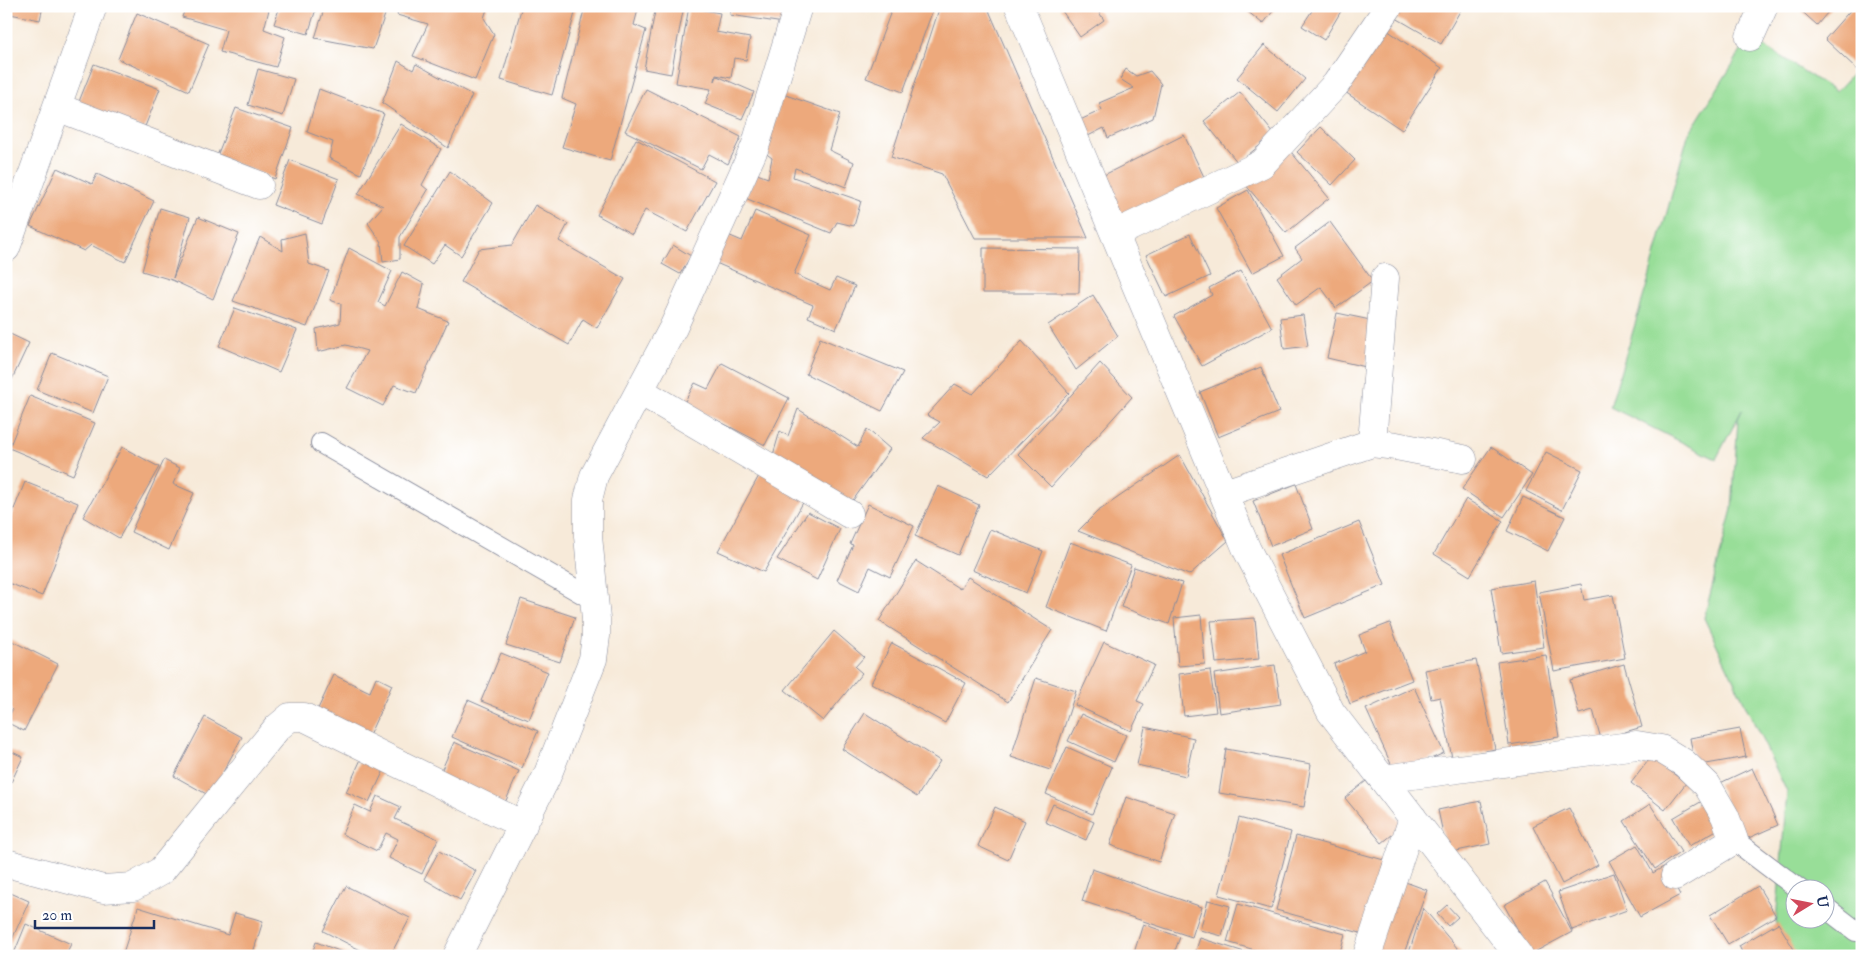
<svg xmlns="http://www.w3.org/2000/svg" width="1868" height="962" font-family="'IM FELL Double Pica',serif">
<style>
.green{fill:#98de98;stroke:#5a867b;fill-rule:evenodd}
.building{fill:#eda97b}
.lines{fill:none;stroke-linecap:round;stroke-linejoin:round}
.lane-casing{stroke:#898c9c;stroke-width:22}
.street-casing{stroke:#898c9c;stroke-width:29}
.lane{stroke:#fff;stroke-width:20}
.street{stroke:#fff;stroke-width:28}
</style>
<rect width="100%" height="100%" fill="#fff"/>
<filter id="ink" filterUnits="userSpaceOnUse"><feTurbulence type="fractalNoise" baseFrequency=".02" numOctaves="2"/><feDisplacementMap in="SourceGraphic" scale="10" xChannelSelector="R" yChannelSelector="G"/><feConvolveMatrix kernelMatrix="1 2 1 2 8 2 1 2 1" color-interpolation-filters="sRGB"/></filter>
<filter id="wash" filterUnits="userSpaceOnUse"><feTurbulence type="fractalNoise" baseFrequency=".0096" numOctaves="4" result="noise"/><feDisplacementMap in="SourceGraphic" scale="20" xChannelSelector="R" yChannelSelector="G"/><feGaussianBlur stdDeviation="1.12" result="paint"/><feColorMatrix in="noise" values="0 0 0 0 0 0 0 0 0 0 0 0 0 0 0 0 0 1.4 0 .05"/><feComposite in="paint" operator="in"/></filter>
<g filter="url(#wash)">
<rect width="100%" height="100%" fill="#f7ead9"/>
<path class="green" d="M 1750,37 L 1836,92 L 1862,63 L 1862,956 L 1773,956 L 1787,792 L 1704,618 L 1732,509 L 1738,419 L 1742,410 L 1716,459 L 1610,407 L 1649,278 L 1688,135 ZM 1796,890 L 1826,890 L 1826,920 L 1796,920 Z"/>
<g id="blocks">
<path class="building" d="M 11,6 L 43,6 L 40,20 L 10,14 Z
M 186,6 L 270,6 L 264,29 L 285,37 L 276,67 L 220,52 L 226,30 L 182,17 Z
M 280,6 L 317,6 L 308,34 L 274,24 Z
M 325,6 L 388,6 L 373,49 L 315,38 Z
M 400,6 L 488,6 L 484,18 L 494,34 L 475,80 L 413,56 L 428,24 L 397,15 Z
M 522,6 L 577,6 L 552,95 L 501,80 Z
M 585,6 L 639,6 L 634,25 L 646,30 L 610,161 L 562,147 L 576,104 L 562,98 Z
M 656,6 L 684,6 L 671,74 L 644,69 Z
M 689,6 L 705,6 L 704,10 L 720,13 L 716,32 L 750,38 L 746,60 L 734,58 L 731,78 L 716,75 L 715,81 L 717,76 L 754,92 L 742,119 L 705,104 L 711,89 L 676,83 Z
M 718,6 L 786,6 L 784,23 L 730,15 L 731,9 Z
M 893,6 L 934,7 L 903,92 L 866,78 Z
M 940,6 L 987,6 L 1088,238 L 975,238 L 942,174 L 891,157 Z
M 1063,6 L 1095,6 L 1104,20 L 1080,37 L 1060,8 Z
M 1241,6 L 1277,6 L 1263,24 Z
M 1315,6 L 1344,6 L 1324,40 L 1302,26 Z
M 1402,6 L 1463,6 L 1441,44 L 1396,18 Z
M 1796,6 L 1833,6 L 1817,25 Z
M 1854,6 L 1862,6 L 1862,70 L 1860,72 L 1825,39 Z
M 137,13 L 209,44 L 189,91 L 118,59 Z
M 1384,28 L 1442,68 L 1402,130 L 1342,90 Z
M 1264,45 L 1305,79 L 1278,112 L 1237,78 Z
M 398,61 L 413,70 L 416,64 L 472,95 L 448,148 L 382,103 Z
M 94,64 L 160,89 L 144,129 L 78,104 Z
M 258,69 L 294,79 L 283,116 L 248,105 Z
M 1126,69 L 1136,76 L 1150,71 L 1161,84 L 1153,118 L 1108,138 L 1104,128 L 1088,136 L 1080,120 L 1102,110 L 1099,103 L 1134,88 L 1120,79 Z
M 319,89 L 384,114 L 361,174 L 329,158 L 333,142 L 307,132 Z
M 646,89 L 741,137 L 728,164 L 709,154 L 701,169 L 625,131 Z
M 1240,92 L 1274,134 L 1238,163 L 1204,121 Z
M 783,94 L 840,114 L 829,150 L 854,162 L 846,187 L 795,168 L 793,177 L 861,201 L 854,226 L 837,222 L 831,233 L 745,198 L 757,174 L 768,178 L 772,158 L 764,152 Z
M 236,108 L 293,128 L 275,179 L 217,156 Z
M 401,124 L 441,149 L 422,185 L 428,190 L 400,237 L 400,259 L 383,262 L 381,242 L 368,223 L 383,206 L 358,194 Z
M 1321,127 L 1355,160 L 1332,185 L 1297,152 Z
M 1184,135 L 1206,181 L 1125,222 L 1102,176 Z
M 636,139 L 715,181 L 687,232 L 645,210 L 632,234 L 597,215 Z
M 1287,147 L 1329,198 L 1286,233 L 1244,183 Z
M 290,160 L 339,179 L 322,224 L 273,205 Z
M 57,168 L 92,184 L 97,174 L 154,201 L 125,262 L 91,245 L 84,251 L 30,226 Z
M 450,171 L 493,203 L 461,256 L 445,245 L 432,264 L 404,246 Z
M 1248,190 L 1284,256 L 1252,273 L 1216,208 Z
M 535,205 L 568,224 L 559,241 L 625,279 L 597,328 L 583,319 L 569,345 L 461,282 L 479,249 L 512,245 Z
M 160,208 L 190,217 L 173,278 L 198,217 L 239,234 L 213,299 L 172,280 L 142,271 Z
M 755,211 L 811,235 L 794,274 L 830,290 L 836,278 L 855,286 L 836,329 L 808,317 L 813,305 L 716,263 L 728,235 L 742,241 Z
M 1330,222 L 1373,281 L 1336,308 L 1321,287 L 1296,305 L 1277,277 L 1302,258 L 1295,248 Z
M 305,233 L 309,264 L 329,271 L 307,327 L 233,301 L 260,237 L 283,251 L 282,239 Z
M 1190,234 L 1210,276 L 1166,297 L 1146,255 Z
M 673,245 L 691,256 L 680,274 L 662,264 Z
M 349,248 L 392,271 L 378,302 L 385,306 L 402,272 L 424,284 L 418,309 L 448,321 L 416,393 L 394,385 L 383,406 L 347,388 L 367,351 L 346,345 L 318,352 L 316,329 L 340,323 L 341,304 L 330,300 Z
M 983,248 L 1080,249 L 1079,293 L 983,293 Z
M 1241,271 L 1272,328 L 1202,366 L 1174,316 L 1212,295 L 1209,288 Z
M 1093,295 L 1118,336 L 1076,370 L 1048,325 Z
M 235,308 L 297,330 L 279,372 L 219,346 Z
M 1337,313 L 1375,321 L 1366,367 L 1327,358 Z
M 1303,315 L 1308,346 L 1284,349 L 1280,318 Z
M 6,332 L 29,343 L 6,392 Z
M 820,338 L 903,372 L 882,411 L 806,374 Z
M 1022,341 L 1069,393 L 988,476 L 923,438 L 940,422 L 927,415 L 955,384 L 973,394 Z
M 52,353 L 108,376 L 93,413 L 37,390 Z
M 722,363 L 789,398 L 765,445 L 684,403 L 695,383 L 708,389 Z
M 1100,363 L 1132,397 L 1051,487 L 1018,454 Z
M 1261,367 L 1279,412 L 1218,437 L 1200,392 Z
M 30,396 L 95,423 L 73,475 L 9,448 Z
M 798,409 L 858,447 L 867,429 L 890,449 L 851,503 L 773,455 L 780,431 L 788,436 Z
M 122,447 L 159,467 L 119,538 L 83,517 Z
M 1491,447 L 1532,475 L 1504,517 L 1462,489 Z
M 1546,452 L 1582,470 L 1562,510 L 1526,491 Z
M 1180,455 L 1228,541 L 1189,575 L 1078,531 L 1097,512 Z
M 164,460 L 180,468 L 173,484 L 194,493 L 169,550 L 131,532 Z
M 761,472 L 805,499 L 764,572 L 718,551 Z
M 25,482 L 78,503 L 42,596 L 6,582 L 6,529 Z
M 1296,484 L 1313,529 L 1271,546 L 1253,501 Z
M 938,486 L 979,505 L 958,555 L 915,536 Z
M 1523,497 L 1565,517 L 1548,551 L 1507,531 Z
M 1466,499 L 1503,521 L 1470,576 L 1434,554 Z
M 868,504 L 914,526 L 890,577 L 870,567 L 859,591 L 837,580 L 853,545 L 850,544 Z
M 808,512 L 840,529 L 817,580 L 777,559 Z
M 1359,522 L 1385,585 L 1305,618 L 1279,555 Z
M 990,529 L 1043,551 L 1026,593 L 972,570 Z
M 1070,542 L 1131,565 L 1106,631 L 1046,607 Z
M 916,561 L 960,589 L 968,577 L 1052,630 L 1008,702 L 879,621 Z
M 1134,567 L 1182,583 L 1169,624 L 1121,607 Z
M 1534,581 L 1544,647 L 1501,653 L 1491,588 Z
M 1581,584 L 1584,600 L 1613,595 L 1625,658 L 1554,671 L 1539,592 Z
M 521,599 L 575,617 L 560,662 L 506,645 Z
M 1201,615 L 1205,664 L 1178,666 L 1174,618 Z
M 1255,618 L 1259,659 L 1216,663 L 1211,621 Z
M 1390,623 L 1412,680 L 1350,704 L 1334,664 L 1365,651 L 1359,635 Z
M 834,631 L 864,657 L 855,667 L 862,673 L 823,721 L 785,690 Z
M 6,638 L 58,664 L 24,731 L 6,722 L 12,710 L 6,707 Z
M 1104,642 L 1154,665 L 1137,701 L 1144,704 L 1131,731 L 1075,705 Z
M 892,643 L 966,683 L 945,723 L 871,683 Z
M 501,653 L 548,672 L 529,720 L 481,701 Z
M 1546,655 L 1559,737 L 1509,745 L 1497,662 Z
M 1476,660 L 1495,749 L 1452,758 L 1440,697 L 1431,699 L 1425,670 Z
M 1624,664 L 1642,727 L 1601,739 L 1593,710 L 1579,714 L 1570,680 Z
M 1275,665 L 1281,704 L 1219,713 L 1214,674 Z
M 1210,670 L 1216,712 L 1184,716 L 1179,674 Z
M 334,675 L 370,692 L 376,677 L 392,685 L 368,738 L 316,713 Z
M 1036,678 L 1076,691 L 1050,770 L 1011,757 Z
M 1414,687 L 1444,753 L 1396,775 L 1366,709 Z
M 468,700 L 538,731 L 522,768 L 452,737 Z
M 865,713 L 940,761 L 917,797 L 842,749 Z
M 1081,714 L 1126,735 L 1114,762 L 1068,741 Z
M 205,717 L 242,737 L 210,796 L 174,776 Z
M 1145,727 L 1194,738 L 1186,776 L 1137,765 Z
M 1740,729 L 1746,757 L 1695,766 L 1690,738 Z
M 454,742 L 519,771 L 504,805 L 439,776 Z
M 1067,747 L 1112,767 L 1092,814 L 1046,794 Z
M 6,749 L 23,757 L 6,793 Z
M 1226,749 L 1311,764 L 1304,807 L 1219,793 Z
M 362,757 L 385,768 L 369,802 L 346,792 Z
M 1651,757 L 1686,783 L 1665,810 L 1631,783 Z
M 1752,768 L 1778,825 L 1744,840 L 1718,784 Z
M 1366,781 L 1403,826 L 1382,843 L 1345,798 Z
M 377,796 L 401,807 L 395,819 L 438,839 L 422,874 L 389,858 L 398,839 L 386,833 L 377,851 L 342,834 L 355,805 L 370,812 Z
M 1126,797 L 1175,813 L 1159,862 L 1110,845 Z
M 1704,800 L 1720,828 L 1689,846 L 1673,818 Z
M 1481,801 L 1490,844 L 1447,853 L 1438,810 Z
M 1053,804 L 1094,822 L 1086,840 L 1045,822 Z
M 1650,804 L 1681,852 L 1655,869 L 1624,821 Z
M 995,807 L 1025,821 L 1008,860 L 978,846 Z
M 1569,808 L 1598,865 L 1562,884 L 1533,826 Z
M 1239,818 L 1291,832 L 1271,909 L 1219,895 Z
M 1296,836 L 1384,860 L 1364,934 L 1276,910 Z
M 1637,845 L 1653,873 L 1665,866 L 1680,895 L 1640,917 L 1609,861 Z
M 439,851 L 476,871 L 460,900 L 424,879 Z
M 1092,869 L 1202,907 L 1192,937 L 1082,901 Z
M 1614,873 L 1627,910 L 1572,930 L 1558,892 Z
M 1400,880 L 1427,890 L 1403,956 L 1372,956 Z
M 1545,882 L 1572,932 L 1531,954 L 1504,905 Z
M 346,886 L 410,918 L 390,956 L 372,956 L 323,931 Z
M 1758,886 L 1776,916 L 1728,944 L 1710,915 Z
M 6,891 L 29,901 L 6,953 Z
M 1208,900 L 1230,906 L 1222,936 L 1200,930 Z
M 1238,904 L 1345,934 L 1339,956 L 1276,956 L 1227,942 Z
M 1447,905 L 1458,917 L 1448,926 L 1437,914 Z
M 138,907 L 228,935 L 235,913 L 263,921 L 252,956 L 122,956 Z
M 1423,908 L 1464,956 L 1408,956 Z
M 1778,923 L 1798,956 L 1744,956 L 1739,946 Z
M 26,924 L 71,944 L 65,956 L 13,956 Z
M 1143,924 L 1180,937 L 1173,956 L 1133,956 Z
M 1200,938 L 1254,955 L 1254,956 L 1194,956 Z
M 316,942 L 352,956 L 311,956 Z"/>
</g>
</g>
<g filter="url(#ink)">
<use href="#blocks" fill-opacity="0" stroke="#898c9c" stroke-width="1"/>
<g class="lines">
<g class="lane-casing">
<path id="lane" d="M 321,443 L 594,600
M 1734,840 L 1800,890
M 1826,908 L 1856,931"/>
</g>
<g class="street-casing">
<path id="street" d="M 1019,6 L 1247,550 L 1331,712 L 1519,956
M 1750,37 L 1764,6
M 57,107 L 259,185
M 1115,234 L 1262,164 L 1336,84 L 1389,6
M 6,248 L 93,6
M 640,391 L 849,514
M 1372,443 L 1385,278
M 1225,493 L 1372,443 L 1396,446 L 1463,459
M 1383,779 L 1637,745 L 1661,749 L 1684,763 L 1707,785 L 1725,816 L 1734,840 L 1675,876
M 6,863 L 103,889 L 133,887 L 161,871 L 277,728 L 290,717 L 304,717 L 523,825
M 457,956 L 547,776 L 593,659 L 596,636 L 596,619 L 588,536 L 588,500 L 594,476 L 673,328 L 755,147 L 798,6
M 1367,956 L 1413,818"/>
</g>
<use href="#lane" class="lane"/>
<use href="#street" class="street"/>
</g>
</g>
<rect width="1868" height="962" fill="none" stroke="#fff" stroke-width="25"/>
<g transform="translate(1810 904) rotate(80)"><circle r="24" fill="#ffffff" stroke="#a4acbf"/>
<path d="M0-4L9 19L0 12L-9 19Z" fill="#d1495b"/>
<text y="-8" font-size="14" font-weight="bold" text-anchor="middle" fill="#1b2f5e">U</text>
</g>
<path d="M35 920v8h119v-8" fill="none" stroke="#1b2f5e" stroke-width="2.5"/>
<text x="42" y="920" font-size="15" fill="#1b2f5e" stroke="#ffffff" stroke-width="4" paint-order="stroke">20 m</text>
</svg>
